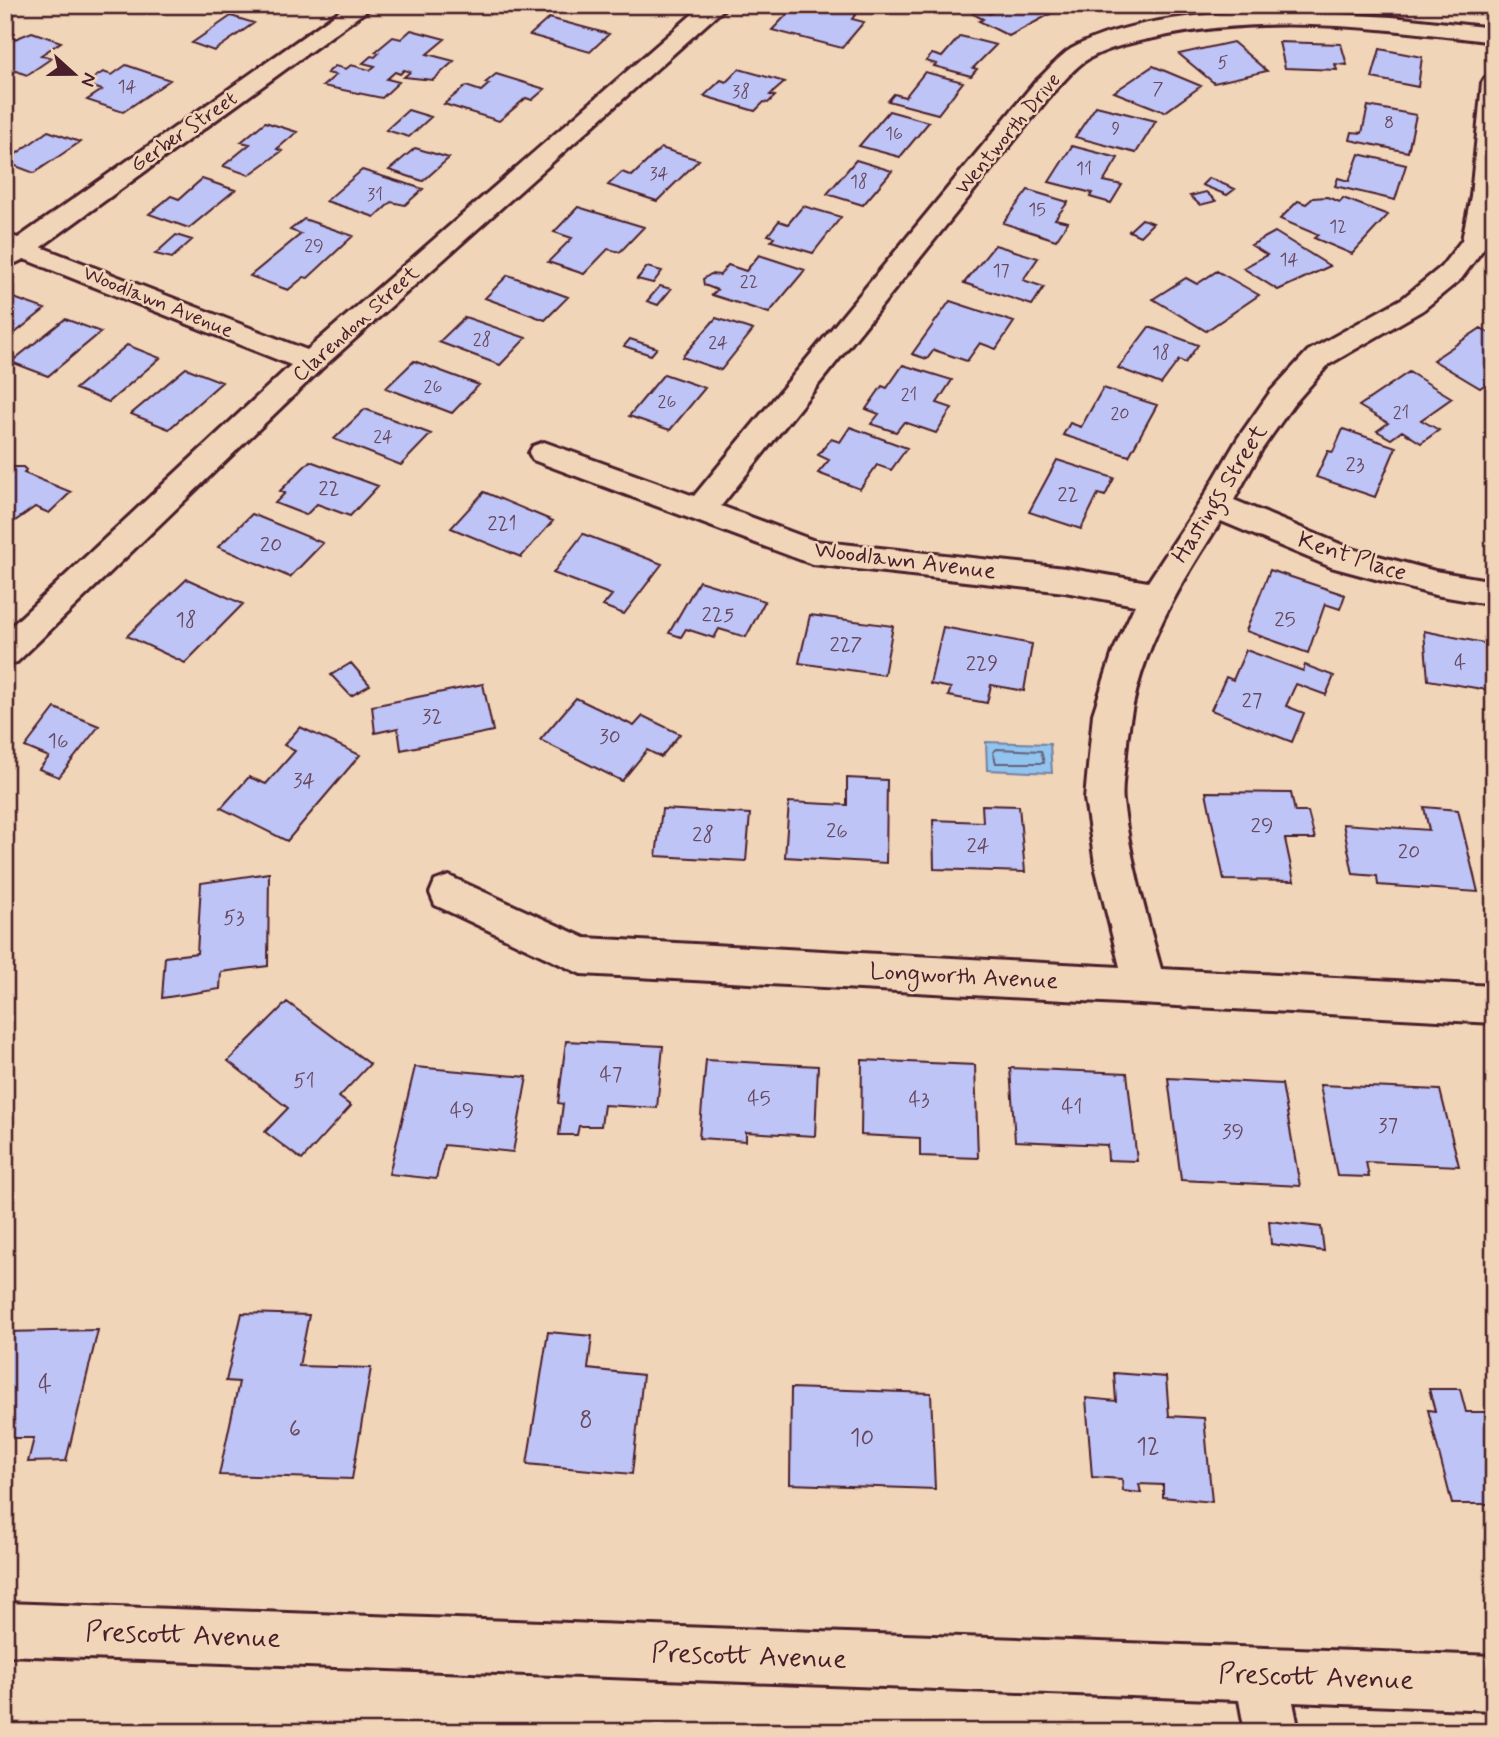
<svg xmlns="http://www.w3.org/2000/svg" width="1499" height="1737" font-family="Mynerve,sans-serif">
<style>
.water{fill:#91c4ee;stroke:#7582a0;stroke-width:2}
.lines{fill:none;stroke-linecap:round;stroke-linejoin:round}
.shore{stroke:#666179;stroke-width:2}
.building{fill:#bec4f5;stroke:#4a1f2b;stroke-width:2}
.street-casing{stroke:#4a1f2b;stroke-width:6}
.street{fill:#f1d5b8;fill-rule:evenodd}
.labels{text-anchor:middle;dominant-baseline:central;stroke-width:5;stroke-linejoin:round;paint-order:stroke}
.far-number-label{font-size:18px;fill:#67485e}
.far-street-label{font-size:21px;fill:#4a1f2b;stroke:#f1d5b8}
.number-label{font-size:21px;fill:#67485e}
.street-label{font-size:24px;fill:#4a1f2b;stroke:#f1d5b8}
.near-number-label{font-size:24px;fill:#67485e}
.near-street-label{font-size:28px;fill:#4a1f2b;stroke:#f1d5b8}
</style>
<rect width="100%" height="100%" fill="#f1d5b8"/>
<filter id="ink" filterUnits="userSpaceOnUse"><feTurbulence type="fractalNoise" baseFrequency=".0143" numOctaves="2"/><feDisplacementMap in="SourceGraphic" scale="14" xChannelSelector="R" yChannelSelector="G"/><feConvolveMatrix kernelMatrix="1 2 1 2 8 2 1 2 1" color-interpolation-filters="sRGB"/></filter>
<g filter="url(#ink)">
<path class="water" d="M 986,742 L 1050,744 L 1052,773 L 987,770 Z"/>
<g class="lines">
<path class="shore" d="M 997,749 L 1041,751 L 1044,763 L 996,763 L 993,752 Z"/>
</g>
<path class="building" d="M 429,5 L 466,5 L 457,13 Z
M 796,5 L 841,5 L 859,10 L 852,19 L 864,22 L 842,48 L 772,30 Z
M 997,5 L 1045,5 L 1056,11 L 1009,36 L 979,21 L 983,19 L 973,14 L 981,10 L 990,14 L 1002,8 Z
M 231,16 L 254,23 L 214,51 L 192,43 Z
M 549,18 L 609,34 L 590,52 L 530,35 Z
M 411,30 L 445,39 L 427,54 L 454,61 L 433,80 L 404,77 L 410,72 L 404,70 L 400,74 L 395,72 L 387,79 L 399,82 L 382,98 L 323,86 L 336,75 L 327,73 L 335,66 L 346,69 L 351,65 L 370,70 L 375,66 L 363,63 L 371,56 L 375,57 L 379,53 L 375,52 L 393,37 L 401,39 Z
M 32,32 L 61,42 L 41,55 L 52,58 L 27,75 L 10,69 L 5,73 L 5,43 Z
M 960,36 L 996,45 L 973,68 L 977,69 L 971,76 L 934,66 L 936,64 L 926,61 L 932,54 L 942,57 Z
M 1233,42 L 1267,71 L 1214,83 L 1179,54 Z
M 1279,42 L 1341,44 L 1347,65 L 1335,64 L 1337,70 L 1285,68 Z
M 1380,49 L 1422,57 L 1418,87 L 1372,78 Z
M 126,65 L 170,80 L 123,112 L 87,100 L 102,90 L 85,84 L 103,72 L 112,75 Z
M 1153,66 L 1201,86 L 1165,112 L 1114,92 Z
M 739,69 L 785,82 L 770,95 L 775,96 L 768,103 L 764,102 L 755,111 L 704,96 L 721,80 L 726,82 Z
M 925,72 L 963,82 L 938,114 L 888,101 L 894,94 L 905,97 Z
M 496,74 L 545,89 L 532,100 L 526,98 L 499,121 L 444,104 L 466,86 L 481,91 L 489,84 L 485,83 Z
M 1096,106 L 1156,121 L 1136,153 L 1075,137 Z
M 1368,106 L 1416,115 L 1408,152 L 1350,140 L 1352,132 L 1362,133 Z
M 408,110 L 431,117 L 409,137 L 386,130 Z
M 889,111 L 929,122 L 900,157 L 859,146 Z
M 265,122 L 297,132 L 277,149 L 282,151 L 249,175 L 223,166 L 250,144 L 241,142 Z
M 48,131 L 80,142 L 34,173 L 5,162 Z
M 1072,146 L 1118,158 L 1104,181 L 1122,185 L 1111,203 L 1090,197 L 1092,193 L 1049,182 Z
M 415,148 L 449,158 L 423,181 L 389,170 Z
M 661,148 L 699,160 L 657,201 L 608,185 L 622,172 L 632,176 Z
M 1359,154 L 1406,165 L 1395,200 L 1335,186 L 1338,178 L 1349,181 Z
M 856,160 L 892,171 L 863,205 L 827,194 Z
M 362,170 L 423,189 L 405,205 L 391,202 L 375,217 L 326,201 Z
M 1209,178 L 1235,189 L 1227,195 L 1202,185 Z
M 202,179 L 235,190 L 189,228 L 149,214 L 171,196 L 179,199 Z
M 1028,190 L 1068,202 L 1055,219 L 1068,222 L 1056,240 L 1003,223 Z
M 1206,192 L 1216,201 L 1200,205 L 1190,196 Z
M 1327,197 L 1340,202 L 1343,198 L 1388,215 L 1352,254 L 1314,238 L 1318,235 L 1280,219 L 1298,201 L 1306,204 L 1313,198 Z
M 803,206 L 841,217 L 813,253 L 771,241 L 774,237 L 768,235 L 779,221 L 788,224 Z
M 578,207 L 644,227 L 620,252 L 608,249 L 584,274 L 548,262 L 572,238 L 554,232 Z
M 304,219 L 353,236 L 308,278 L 304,277 L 288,290 L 250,276 L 301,234 L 290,230 Z
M 1142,219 L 1153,223 L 1140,236 L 1129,231 Z
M 1275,232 L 1330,266 L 1278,290 L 1243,268 L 1267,255 L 1251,245 Z
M 176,235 L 192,240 L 172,258 L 155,254 Z
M 995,245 L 1038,258 L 1023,280 L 1044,287 L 1032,305 L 964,283 Z
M 759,255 L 805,270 L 769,313 L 712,295 L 717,290 L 704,285 L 703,279 L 711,274 L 720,275 L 728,265 L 746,271 Z
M 647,267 L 662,271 L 653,283 L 637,279 Z
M 1217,271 L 1259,295 L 1206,331 L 1153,299 L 1186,278 L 1197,284 Z
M 508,275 L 568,297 L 545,320 L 485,298 Z
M 660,286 L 671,289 L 658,305 L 647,301 Z
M 11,297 L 45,309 L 5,341 L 5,301 Z
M 950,301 L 1014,322 L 996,349 L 980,343 L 967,361 L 934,350 L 927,359 L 912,354 Z
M 465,317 L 526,338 L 500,365 L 439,342 Z
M 716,318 L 753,330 L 721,370 L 682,357 Z
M 65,319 L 101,332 L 48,376 L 11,362 Z
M 1149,327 L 1198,345 L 1185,363 L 1179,360 L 1161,384 L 1118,368 Z
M 1481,328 L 1494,336 L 1494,378 L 1480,388 L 1433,360 Z
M 630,339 L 657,348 L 651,355 L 624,346 Z
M 127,345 L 160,358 L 109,402 L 75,389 Z
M 414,361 L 479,385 L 452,413 L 386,388 Z
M 903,365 L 952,380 L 937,403 L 952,408 L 936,433 L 904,422 L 896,432 L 871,424 L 879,414 L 866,409 L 882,386 L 887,388 Z
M 186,368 L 222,382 L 169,429 L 131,414 Z
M 1409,372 L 1452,398 L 1421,420 L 1439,430 L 1421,443 L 1402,431 L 1391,439 L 1377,431 L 1388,423 L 1359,406 Z
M 664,374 L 705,388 L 670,430 L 629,416 Z
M 1103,388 L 1157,405 L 1129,456 L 1063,435 L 1070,423 L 1081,427 Z
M 365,409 L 431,434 L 401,465 L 334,439 Z
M 850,427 L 907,448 L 891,470 L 877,465 L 860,489 L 818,473 L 829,460 L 818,455 L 831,439 L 840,442 Z
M 1343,429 L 1396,447 L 1375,497 L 1316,477 L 1328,451 L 1333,452 Z
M 1057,460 L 1114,478 L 1105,496 L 1098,494 L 1081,529 L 1029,512 Z
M 9,461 L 9,467 L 23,467 L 26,470 L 24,473 L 71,492 L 49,513 L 35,507 L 5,528 L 5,462 Z
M 310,461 L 378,486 L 350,516 L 317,504 L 306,515 L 275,503 L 285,493 L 280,491 Z
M 484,492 L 553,521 L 521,557 L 451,528 Z
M 252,514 L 323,543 L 290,577 L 218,547 Z
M 583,534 L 662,564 L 624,614 L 603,606 L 612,595 L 553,573 Z
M 1270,570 L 1345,595 L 1340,609 L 1325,604 L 1308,653 L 1246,631 Z
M 187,579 L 243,604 L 185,663 L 127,636 Z
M 699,581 L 765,601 L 746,637 L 719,629 L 714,638 L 686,629 L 681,637 L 669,633 Z
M 810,615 L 893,626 L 884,675 L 799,663 Z
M 943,627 L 1032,644 L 1024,691 L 991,685 L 987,703 L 948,696 L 951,688 L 930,684 Z
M 1424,631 L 1494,645 L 1494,691 L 1428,680 Z
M 1246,650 L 1303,671 L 1305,665 L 1334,676 L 1326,695 L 1296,684 L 1286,706 L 1304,713 L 1292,742 L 1211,710 L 1226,677 L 1233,680 Z
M 351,663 L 370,685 L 351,696 L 331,675 Z
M 483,684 L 493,731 L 401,750 L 398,728 L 375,733 L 372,706 Z
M 576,698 L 634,726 L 643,716 L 680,734 L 661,757 L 647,750 L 622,781 L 540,740 Z
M 55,708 L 99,726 L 59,777 L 39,769 L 49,757 L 25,747 Z
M 300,727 L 360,755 L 287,841 L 221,808 L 249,777 L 266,784 L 295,751 L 284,745 Z
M 847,778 L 887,780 L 886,863 L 785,857 L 789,802 L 847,805 Z
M 1206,792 L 1291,793 L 1295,812 L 1308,812 L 1315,839 L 1285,839 L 1294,881 L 1224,880 Z
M 982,805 L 1019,806 L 1025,872 L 934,869 L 933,820 L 983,822 Z
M 1424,807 L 1458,810 L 1478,892 L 1378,885 L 1377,876 L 1353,874 L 1343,824 L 1429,830 Z
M 662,809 L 750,814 L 746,861 L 656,856 Z
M 269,873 L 268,966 L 221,972 L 220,989 L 162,998 L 165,957 L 197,953 L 201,883 Z
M 287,1002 L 370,1064 L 339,1097 L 351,1106 L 302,1160 L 265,1132 L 288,1108 L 228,1061 Z
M 566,1041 L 663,1046 L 657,1108 L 604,1105 L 601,1126 L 579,1126 L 577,1135 L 559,1135 L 563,1104 L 558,1103 Z
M 706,1060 L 818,1066 L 815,1136 L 746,1132 L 746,1141 L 699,1138 Z
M 862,1060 L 975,1065 L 978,1158 L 920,1156 L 920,1138 L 861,1135 Z
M 415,1067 L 527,1077 L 513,1152 L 444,1145 L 436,1179 L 389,1174 Z
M 1010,1068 L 1127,1073 L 1137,1161 L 1108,1160 L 1107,1145 L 1015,1141 Z
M 1168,1078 L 1282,1084 L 1300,1186 L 1181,1180 Z
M 1320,1085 L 1440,1090 L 1459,1166 L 1366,1162 L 1369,1177 L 1337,1176 Z
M 1269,1221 L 1321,1227 L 1324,1251 L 1271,1244 Z
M 242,1313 L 309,1315 L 299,1366 L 371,1368 L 352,1479 L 219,1475 L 239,1382 L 226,1381 Z
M 98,1330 L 66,1461 L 28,1462 L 34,1438 L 5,1438 L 5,1332 Z
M 548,1332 L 592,1336 L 588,1369 L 643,1375 L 632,1474 L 527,1464 Z
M 1114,1373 L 1166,1377 L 1169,1416 L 1204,1418 L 1212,1502 L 1163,1497 L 1163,1485 L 1139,1484 L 1141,1493 L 1123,1491 L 1122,1479 L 1092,1477 L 1086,1398 L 1116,1401 Z
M 791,1388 L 931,1393 L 935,1489 L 790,1484 Z
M 1429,1389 L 1460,1389 L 1466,1412 L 1494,1412 L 1494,1504 L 1452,1504 L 1428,1410 L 1435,1411 Z"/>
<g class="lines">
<g class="street-casing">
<path id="street" d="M 348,5 L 374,5 L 41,247 L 307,350 L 703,5 L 728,5 L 321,369 L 17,662 L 5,666 L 5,632 L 291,365 L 24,259 L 5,268 L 5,234 L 18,238 Z
M 1282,11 L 1392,17 L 1494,28 L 1494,42 C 1382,28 1264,13 1154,38 C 1132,42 1107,48 1088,59 C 1074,67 1064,82 1053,92 L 721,506 L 815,541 L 1065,568 L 1148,582 L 1203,498 L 1238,438 L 1271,391 L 1308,351 L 1403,298 L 1441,267 L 1462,240 L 1471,196 L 1482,83 L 1485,78 L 1494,76 L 1494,214 L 1489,241 L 1461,279 L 1423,310 L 1328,365 L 1293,405 L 1262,449 L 1234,500 L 1352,549 L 1435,571 L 1494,581 L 1494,605 L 1435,595 L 1331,567 L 1221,521 C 1172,598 1133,660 1126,754 C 1125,770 1121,787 1123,802 C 1130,859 1146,914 1161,969 L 1494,986 L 1494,1023 L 581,974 L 435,905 L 430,893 L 435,881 L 449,876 L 585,938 L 1120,967 L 1096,870 L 1085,799 L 1093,714 L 1113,652 L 1135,605 L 1065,592 L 812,564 L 533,460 L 529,453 L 533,446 L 544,442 L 694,496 L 1035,82 C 1047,72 1058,57 1071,49 C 1129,17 1218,13 1282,11 Z
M 5,1603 L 1494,1656 L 1494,1710 L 1293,1702 L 1299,1732 L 1245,1732 L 1239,1700 L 5,1655 Z"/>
</g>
<use href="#street" class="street"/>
</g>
</g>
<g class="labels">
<g class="far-number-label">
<text x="1223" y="63">5</text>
<text x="127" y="87">14</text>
<text x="1158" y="89">7</text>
<text x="741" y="92">38</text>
<text x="1389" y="123">8</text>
<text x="1116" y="129">9</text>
<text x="894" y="134">16</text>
<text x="1084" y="169">11</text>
<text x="659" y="174">34</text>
<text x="859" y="182">18</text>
<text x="375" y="195">31</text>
<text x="1037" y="210">15</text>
<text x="1338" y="227">12</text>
<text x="314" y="246">29</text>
<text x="1289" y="260">14</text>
<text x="1001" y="271">17</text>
<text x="749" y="282">22</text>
<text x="482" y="340">28</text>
<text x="718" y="343">24</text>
<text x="1161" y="353">18</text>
<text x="433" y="387">26</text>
<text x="909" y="395">21</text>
<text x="667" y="402">26</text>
<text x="1401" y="413">21</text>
<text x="1120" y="414">20</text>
<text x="383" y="437">24</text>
</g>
<g class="far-street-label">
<text transform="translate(184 132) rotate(-35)">Gerber Street</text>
<text transform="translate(1008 134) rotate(-50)">Wentworth Drive</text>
<text transform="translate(158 302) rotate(22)">Woodlawn Avenue</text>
<text transform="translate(356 324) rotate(-42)">Clarendon Street</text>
</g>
<g class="number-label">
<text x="1355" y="465">23</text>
<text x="329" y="489">22</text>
<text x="1068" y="495">22</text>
<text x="502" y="524">221</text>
<text x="271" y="545">20</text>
<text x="718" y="615">225</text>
<text x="186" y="620">18</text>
<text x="1285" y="620">25</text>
<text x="846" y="645">227</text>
<text x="1460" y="663">4</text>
<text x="982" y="664">229</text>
<text x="1252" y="701">27</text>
<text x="432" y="717">32</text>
<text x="610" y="737">30</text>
<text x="58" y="741">16</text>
<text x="304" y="781">34</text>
<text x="1262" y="826">29</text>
<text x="837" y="831">26</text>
<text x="703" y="835">28</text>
<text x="978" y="846">24</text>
<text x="1409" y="852">20</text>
<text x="234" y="918">53</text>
<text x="611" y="1075">47</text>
<text x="304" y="1081">51</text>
<text x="759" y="1099">45</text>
<text x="919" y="1100">43</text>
<text x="1072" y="1107">41</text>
<text x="462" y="1111">49</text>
<text x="1388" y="1126">37</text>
<text x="1233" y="1132">39</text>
</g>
<g class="street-label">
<text transform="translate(1220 494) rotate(-58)">Hastings Street</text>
<text transform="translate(1352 557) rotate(18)">Kent Place</text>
<text transform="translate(905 561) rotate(7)">Woodlawn Avenue</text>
<text transform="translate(964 977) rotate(3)">Longworth Avenue</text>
</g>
<g class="near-number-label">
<text x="45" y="1385">4</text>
<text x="586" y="1420">8</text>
<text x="295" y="1429">6</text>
<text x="862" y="1438">10</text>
<text x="1148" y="1447">12</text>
</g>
<g class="near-street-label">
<text transform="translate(183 1636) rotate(2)">Prescott Avenue</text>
<text transform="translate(749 1657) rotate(2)">Prescott Avenue</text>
<text transform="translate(1316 1678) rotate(2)">Prescott Avenue</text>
</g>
</g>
<rect width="1499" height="1737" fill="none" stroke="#f1d5b8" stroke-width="28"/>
<rect x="14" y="14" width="1471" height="1709" fill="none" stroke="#4a1f2b" stroke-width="2.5" filter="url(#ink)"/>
<g transform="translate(74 74) rotate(111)" stroke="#f1d5b8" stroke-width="5" paint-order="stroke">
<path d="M0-5L12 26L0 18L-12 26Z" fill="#4a1f2b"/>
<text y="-10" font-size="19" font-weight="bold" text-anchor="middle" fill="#4a1f2b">N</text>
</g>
</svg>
